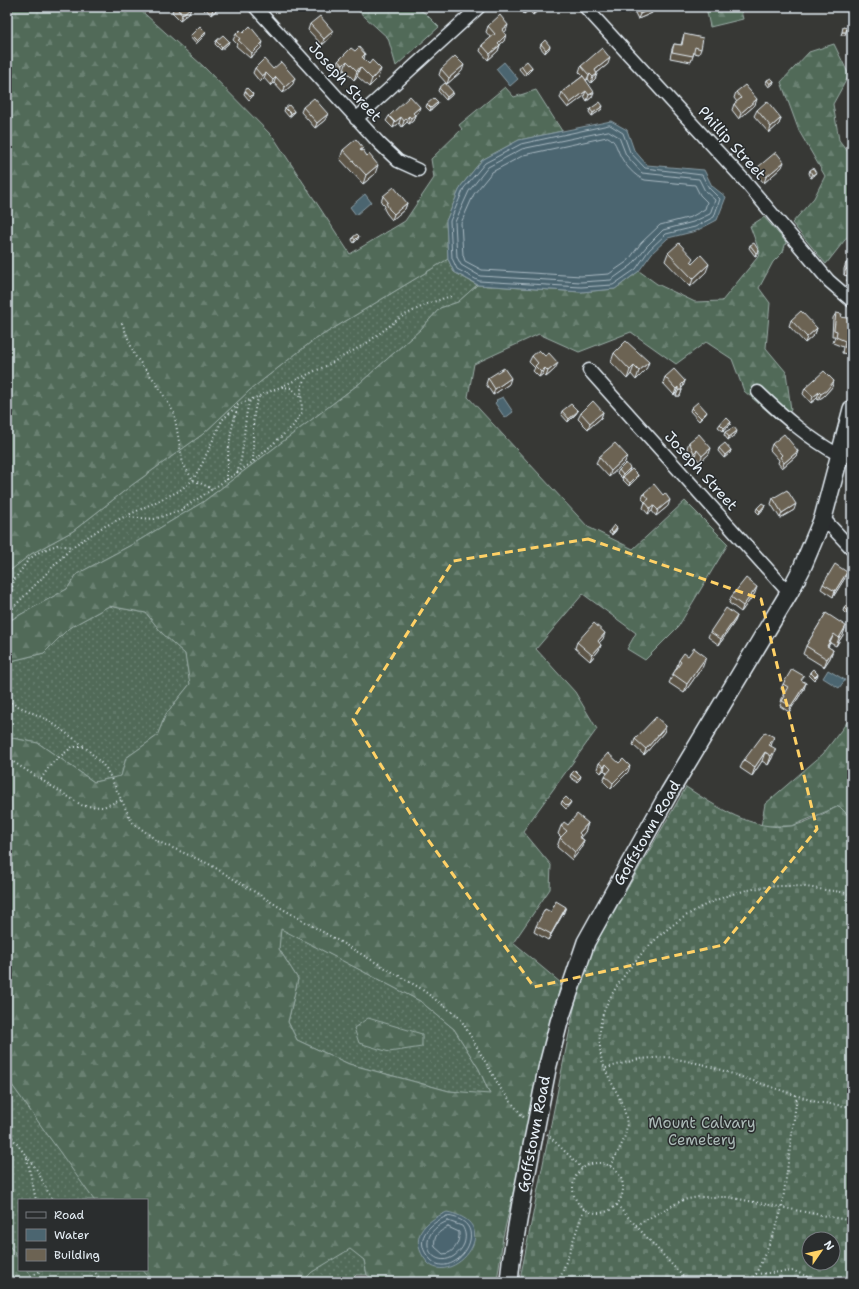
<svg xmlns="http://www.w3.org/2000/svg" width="859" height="1289" font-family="'Shantell Sans',sans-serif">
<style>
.grass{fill:url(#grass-dots);stroke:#9caea8}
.forest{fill:url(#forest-firs);stroke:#9caea8;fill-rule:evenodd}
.cemetery{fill:url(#cemetery-stones);stroke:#9caea8;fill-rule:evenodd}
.water{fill:#4b6570;stroke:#8a9da6}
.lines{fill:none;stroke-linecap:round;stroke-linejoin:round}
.shore{stroke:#a9b9c2;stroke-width:1}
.service-casing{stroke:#e8f1f8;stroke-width:9}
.minor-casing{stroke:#e8f1f8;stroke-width:15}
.secondary-casing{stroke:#e8f1f8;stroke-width:20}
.path{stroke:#e8f1f8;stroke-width:2;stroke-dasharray:1 3;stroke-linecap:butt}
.service{stroke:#2a2d2e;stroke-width:6}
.minor{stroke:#2a2d2e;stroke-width:12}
.secondary{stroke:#2a2d2e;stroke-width:17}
.wall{fill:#5d5547;stroke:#e8f1f8}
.shaded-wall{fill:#4c453a;stroke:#e8f1f8}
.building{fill:#6c6353;stroke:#e8f1f8}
.marked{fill:none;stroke:#ffd166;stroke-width:3;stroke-dasharray:8 5;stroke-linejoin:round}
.labels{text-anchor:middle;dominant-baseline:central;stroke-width:3;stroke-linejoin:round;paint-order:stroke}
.street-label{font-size:15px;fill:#e8f1f8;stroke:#2a2d2e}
.park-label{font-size:15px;fill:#acbbb8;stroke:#2a2d2e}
</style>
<defs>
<pattern id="grass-dots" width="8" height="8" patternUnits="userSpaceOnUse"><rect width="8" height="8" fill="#516b59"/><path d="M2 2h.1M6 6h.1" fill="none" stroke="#6a8172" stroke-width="1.8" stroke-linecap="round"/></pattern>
<pattern id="forest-firs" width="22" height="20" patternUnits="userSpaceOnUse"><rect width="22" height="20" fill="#516b59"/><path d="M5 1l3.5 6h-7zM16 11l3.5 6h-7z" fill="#6a8172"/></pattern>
<pattern id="cemetery-stones" width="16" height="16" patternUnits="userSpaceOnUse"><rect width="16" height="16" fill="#516b59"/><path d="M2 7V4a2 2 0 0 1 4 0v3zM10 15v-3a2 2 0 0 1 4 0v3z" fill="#6a8172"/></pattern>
</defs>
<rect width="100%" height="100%" fill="#373835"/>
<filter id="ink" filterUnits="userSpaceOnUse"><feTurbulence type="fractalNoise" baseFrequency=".025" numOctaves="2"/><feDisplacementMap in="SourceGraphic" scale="8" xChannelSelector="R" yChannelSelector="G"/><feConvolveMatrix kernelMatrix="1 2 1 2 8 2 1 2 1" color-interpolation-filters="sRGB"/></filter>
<g filter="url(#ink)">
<path class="grass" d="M 448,259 L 454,272 L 477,285 L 458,302 L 440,308 L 420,330 L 360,383 L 203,502 L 133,544 L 77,574 L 67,589 L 7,622 L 7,573 L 31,554 L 73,531 L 132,485 L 203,434 L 250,390 L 311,342 Z
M 109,606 L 146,613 L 162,633 L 185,654 L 190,684 L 166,714 L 157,736 L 126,758 L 121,776 L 94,782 L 38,743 L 7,737 L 7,662 L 44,653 L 69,628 Z
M 280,928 L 420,1001 L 454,1029 L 479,1069 L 490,1095 L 449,1091 L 349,1064 L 297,1040 L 288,1022 L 298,979 L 279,949 Z
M 7,1078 L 95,1200 L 19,1200 L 19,1259 L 7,1243 Z
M 350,1248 L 364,1260 L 367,1275 L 356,1275 L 350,1281 L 333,1279 L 331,1282 L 302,1282 L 312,1272 Z
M 27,1270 L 146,1270 L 155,1282 L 36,1282 Z"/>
<path class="forest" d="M 7,7 L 137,7 L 203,66 L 274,138 L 350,254 L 405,221 L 434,178 L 431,159 L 462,129 L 459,125 L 505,87 L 514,97 L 536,90 L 562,131 L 519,140 L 482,160 L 461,186 L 446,221 L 448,259 L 311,342 L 250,390 L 203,434 L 132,485 L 73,531 L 31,554 L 7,573 Z
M 354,7 L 414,7 L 425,13 L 439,27 L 396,66 L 388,38 Z
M 706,7 L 740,7 L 743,19 L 710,27 Z
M 834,44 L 849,75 L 833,104 L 839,140 L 852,157 L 852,231 L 826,264 L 792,223 L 814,198 L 825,176 L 799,131 L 781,82 L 809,52 Z
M 764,217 L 786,242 L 783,252 L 773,262 L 759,288 L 770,303 L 766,348 L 786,372 L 791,410 L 780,422 L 744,391 L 732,359 L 706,342 L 676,364 L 631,332 L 579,352 L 539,334 L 474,364 L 468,397 L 588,527 L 633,549 L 685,501 L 728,544 L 678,627 L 645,660 L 627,649 L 636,633 L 583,594 L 536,649 L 575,692 L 597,729 L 523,831 L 551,865 L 550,889 L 513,943 L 561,983 L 503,1237 L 497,1282 L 377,1282 L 367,1275 L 364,1260 L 350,1249 L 312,1272 L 302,1282 L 152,1282 L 143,1270 L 147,1270 L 147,1200 L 94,1200 L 7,1078 L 7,737 L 38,743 L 94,782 L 121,776 L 126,758 L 157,736 L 166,714 L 190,684 L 185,654 L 162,633 L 146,613 L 109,606 L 69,628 L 44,653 L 7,662 L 7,622 L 67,589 L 77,574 L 133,544 L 203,502 L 360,383 L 420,330 L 440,308 L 458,302 L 477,285 L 581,292 L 615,289 L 639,271 L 657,284 L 695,302 L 722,301 L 757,258 L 760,253 L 750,226 ZM 281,929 L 420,1001 L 454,1029 L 479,1069 L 490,1094 L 449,1091 L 349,1064 L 297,1040 L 288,1022 L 298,979 L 279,949 Z
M 848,721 L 852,721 L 852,819 L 839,806 L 792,826 L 761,826 L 765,804 L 823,754 Z
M 368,1018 L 422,1034 L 422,1047 L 389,1052 L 359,1043 L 354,1028 Z
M 7,1243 L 19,1259 L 19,1270 L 27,1270 L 36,1282 L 7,1282 Z"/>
<path class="cemetery" d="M 686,787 C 717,807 752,831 791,826 C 805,824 826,812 839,806 L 852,819 L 852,1282 L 522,1282 L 521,1274 L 579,984 L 593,948 ZM 809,1239 L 833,1239 L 833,1263 L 809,1263 Z"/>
<path class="water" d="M 504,62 L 518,79 L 510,86 L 496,69 Z
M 611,121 L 627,130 L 634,150 L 647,165 L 704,170 L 712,186 L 726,197 L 717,220 L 696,231 L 668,238 L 652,253 L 639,271 L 615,289 L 581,292 L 478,285 L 454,272 L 448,259 L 446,221 L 461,186 L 482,160 L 519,140 Z
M 365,194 L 371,202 L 356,215 L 350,207 Z
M 503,397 L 513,412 L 505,418 L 495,403 L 497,401 L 496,400 Z
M 828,670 L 845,680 L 839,688 L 823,678 Z
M 447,1212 C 509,1224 451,1289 427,1262 C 408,1238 423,1222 447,1212 Z"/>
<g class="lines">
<path class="shore" d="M 610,125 L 623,133 L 630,152 L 645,168 L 702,175 L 709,188 L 720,199 L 714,217 L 695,227 L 666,234 L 649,250 L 636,269 L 613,285 L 581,287 L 479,281 L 457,269 L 452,258 L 450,221 L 464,188 L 485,163 L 521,144 Z
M 609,131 L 619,137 L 626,155 L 642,173 L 699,179 L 705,191 L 715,200 L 710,214 L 693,222 L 663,230 L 646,247 L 632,265 L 611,280 L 581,282 L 480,276 L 461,265 L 457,257 L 455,222 L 469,191 L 488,167 L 522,149 Z
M 608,137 C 616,141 616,147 620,155 C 624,164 635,177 645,180 L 695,185 L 700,195 L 707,202 L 705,209 L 691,217 L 660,225 L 641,243 L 628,261 L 609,274 L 581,276 L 482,270 L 465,261 L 463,255 L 461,223 L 474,194 L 492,172 L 524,155 Z
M 447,1216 C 498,1222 454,1283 431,1260 C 412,1241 428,1224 447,1216 Z
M 448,1221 L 462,1226 C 466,1232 466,1238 464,1244 C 462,1249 458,1253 454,1256 C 432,1271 411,1235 448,1221 Z
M 448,1227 L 459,1232 C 460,1242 454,1254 443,1254 L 435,1247 C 433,1236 438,1232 448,1227 Z"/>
<g class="service-casing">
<path id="service" d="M 359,1282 L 365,1282"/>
</g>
<g class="minor-casing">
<path id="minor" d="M 255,7 L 379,143 L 398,161 L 418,170
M 585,7 L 743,179 L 829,281 L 852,301
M 356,119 L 479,7
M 589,370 L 789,593
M 758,392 C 784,417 808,438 839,455
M 823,518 L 852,549"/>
</g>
<g class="secondary-casing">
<path id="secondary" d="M 509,1282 L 511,1262 L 522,1197 L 547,1069 L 559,1022 L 586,942 L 669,793 L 789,593 L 802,568 L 823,518 L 852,409"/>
</g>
<path class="path" d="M 122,323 L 135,356 L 157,384 L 174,413 L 183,464 L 193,480 L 213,489
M 282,387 L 291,388 L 301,398
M 253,461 C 254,440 250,416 259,397
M 237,473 C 246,449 242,424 250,400
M 227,480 C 227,454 230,430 238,406
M 126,517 L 154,519 L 181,510 L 253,462 L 293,426 L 302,412 L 301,389 L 303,382 L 307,376
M 7,592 L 11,588
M 7,606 L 14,580 L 29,559 L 41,551 L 57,545 L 72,547
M 7,614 L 72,547 L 103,527 L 179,491 L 193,480 L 203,462 L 222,420 L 238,405 L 276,389 L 326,366 L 367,343 L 401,317 L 427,304 L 451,296
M 7,701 L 48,720 L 84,746
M 7,758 L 83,806 L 103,807 L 121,800
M 41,779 L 51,764 L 72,747 L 85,747 L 106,768 L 132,822 L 159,842 L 209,864 L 276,905 L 420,988 L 460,1018 L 501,1089 L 524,1118
M 606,1068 L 639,1059 L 667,1057 L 706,1065 L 816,1102 L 852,1107
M 7,1131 L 37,1170 L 52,1200
M 547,1134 L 582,1168
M 27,1158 L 36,1200
M573 1188a25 25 0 1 1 50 0a25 25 0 1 1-50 0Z
M 610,1166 C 616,1155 624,1143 626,1131 C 631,1107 606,1080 601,1057 C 600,1049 599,1038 600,1030 C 601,1009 614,990 626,973 C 671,911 742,875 819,889 C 830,891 842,891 852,895
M 617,1205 L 688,1282
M 636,1225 L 683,1200 L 699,1197 L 728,1197 L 852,1221
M 93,1270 L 103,1282
M 35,1274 L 42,1270
M 756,1274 L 776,1228 L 782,1208 L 797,1096
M 559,1282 L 584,1209
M 747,1282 L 756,1274 L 794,1271 L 820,1282"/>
<use href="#service" class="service"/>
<use href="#minor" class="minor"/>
<use href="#secondary" class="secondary"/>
</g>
<path class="wall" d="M 174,7 L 191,7 L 189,13 L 180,20 L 172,12 Z
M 203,7 L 220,7 L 211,15 L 206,9 L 204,11 L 202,9 Z
M 519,7 L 542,7 L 533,15 L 529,10 L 524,14 Z
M 626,7 L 654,7 L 652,13 L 638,19 L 634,11 L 629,13 Z
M 310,24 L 333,31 L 331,37 L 322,45 L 308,30 Z
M 488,26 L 506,31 L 504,32 L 504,41 L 500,45 L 498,51 L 488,60 L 480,51 L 482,45 L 491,38 L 486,32 Z
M 243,33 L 261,48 L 250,58 L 236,46 L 237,44 L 233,40 L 236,34 Z
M 684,34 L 701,49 L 699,54 L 694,53 L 691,62 L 670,58 L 672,49 L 674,44 L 681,45 Z
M 191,35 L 205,35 L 196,44 L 190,37 Z
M 216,41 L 229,41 L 228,44 L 221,50 L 215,44 Z
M 541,44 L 549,49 L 545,53 L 540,47 Z
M 355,51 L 365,54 L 364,59 L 378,78 L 369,87 L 357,76 L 354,80 L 344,70 L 340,74 L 335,70 L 338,61 Z
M 608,64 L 597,73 L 597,74 L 595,79 L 591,83 L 588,79 L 586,81 L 592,97 L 587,101 L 584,96 L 568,108 L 560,98 L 562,92 L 583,76 L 579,72 L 581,66 Z
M 521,66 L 532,67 L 531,70 L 525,76 L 519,69 Z
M 255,68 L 273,69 L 293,84 L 283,93 L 274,83 L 271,86 L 264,78 L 260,82 L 253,73 Z
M 441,69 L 462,71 L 447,84 L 439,75 Z
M 767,80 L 774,81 L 773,84 L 769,87 L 766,83 Z
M 439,88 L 452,95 L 446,100 L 438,91 Z
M 245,91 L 253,94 L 252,97 L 249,100 L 244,94 Z
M 736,92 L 755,105 L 739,119 L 732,110 L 734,104 L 737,102 L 734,98 Z
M 427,104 L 437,105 L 430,111 L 426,107 Z
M 303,107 L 325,120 L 315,128 L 301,112 Z
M 285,108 L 294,111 L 293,114 L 289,117 L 284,111 Z
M 590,109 L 602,109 L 592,116 L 589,112 Z
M 757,110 L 781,118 L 779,124 L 769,133 L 754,116 Z
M 418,113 L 415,115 L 413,121 L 409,124 L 407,122 L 402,127 L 399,123 L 393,128 L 386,121 L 389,116 Z
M 363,148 L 361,151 L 367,156 L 375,174 L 363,184 L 340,159 L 343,150 Z
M 758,167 L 782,167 L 764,183 L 755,173 Z
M 810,170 L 816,173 L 814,176 L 811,178 L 809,173 Z
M 383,196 L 407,203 L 405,209 L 392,220 L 387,214 L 384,209 L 385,206 L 381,202 Z
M 353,237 L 358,239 L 354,243 L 352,240 Z
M 750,245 L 758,254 L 755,256 L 749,248 Z
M 668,253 L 692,262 L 706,272 L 690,287 L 665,261 Z
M 846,263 L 852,263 L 852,281 L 847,281 L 848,276 L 844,275 L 844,269 Z
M 836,313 L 841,317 L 849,348 L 847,354 L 842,353 L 843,347 L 833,343 L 835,336 L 832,336 L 833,318 Z
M 791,320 L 817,328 L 815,334 L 805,343 L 789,326 Z
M 614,353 L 646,370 L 636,380 L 631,374 L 627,379 L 611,362 Z
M 532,356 L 555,369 L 546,377 L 543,374 L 539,377 L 533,371 L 535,368 L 529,362 Z
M 665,377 L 683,387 L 681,388 L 682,390 L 680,396 L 676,396 L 676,393 L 674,395 L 663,383 Z
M 488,378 L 509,384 L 493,395 L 486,384 Z
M 832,387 L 824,396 L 818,400 L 817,398 L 811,403 L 803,394 L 805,388 Z
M 691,408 L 706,414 L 699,421 L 690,411 Z
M 562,411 L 576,414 L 568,422 L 561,414 Z
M 603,412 L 601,418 L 588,429 L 578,419 L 581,413 Z
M 731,422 L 730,425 L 723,431 L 718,427 L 720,424 Z
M 725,432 L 736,434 L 728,440 L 724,435 Z
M 689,442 L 709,454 L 700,462 L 695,456 L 692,458 L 687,448 Z
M 772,444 L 798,451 L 796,456 L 782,468 L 778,463 L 779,460 L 770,450 Z
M 719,448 L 731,450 L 730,453 L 724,458 L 718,451 Z
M 627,456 L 625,462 L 609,477 L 596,463 L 599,457 Z
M 630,468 L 629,471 L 638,475 L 637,478 L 629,486 L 622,479 L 623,477 L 622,478 L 617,473 L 619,470 Z
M 644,493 L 668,506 L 656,516 L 652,511 L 648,514 L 643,508 L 645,502 L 642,499 Z
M 773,498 L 794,510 L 780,518 L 771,504 Z
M 765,505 L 764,508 L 759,514 L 756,511 L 757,508 Z
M 610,530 L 616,531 L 612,535 L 609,533 Z
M 845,578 L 833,597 L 821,589 L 823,584 Z
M 755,593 L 741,612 L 729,603 L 731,597 Z
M 844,608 L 851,609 L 846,614 L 843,611 Z
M 826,613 L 843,635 L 836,646 L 830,643 L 828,647 L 833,650 L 830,658 L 824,667 L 803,654 L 806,646 Z
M 737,616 L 735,621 L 719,645 L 708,637 L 710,632 Z
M 852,634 L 852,647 L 847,641 L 848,638 Z
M 603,639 L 599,643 L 601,645 L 599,650 L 590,661 L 575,648 L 577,642 Z
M 688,656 L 703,666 L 684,693 L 669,683 L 673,674 L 676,669 L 679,660 Z
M 810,672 L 818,674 L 817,677 L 814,680 L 809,675 Z
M 802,681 L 804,689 L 789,712 L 780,706 L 783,695 L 785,692 L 781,689 L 783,684 Z
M 666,726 L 664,732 L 644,755 L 633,745 L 635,739 Z
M 771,746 L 772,758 L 768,765 L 762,761 L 752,776 L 740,768 L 744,760 Z
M 599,763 L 619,763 L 628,772 L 611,789 L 603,781 L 605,776 L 607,773 L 604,770 L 601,773 L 597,769 Z
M 571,774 L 581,776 L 580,779 L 577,782 L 570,777 Z
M 562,801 L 571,802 L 570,804 L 566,809 L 561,804 Z
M 588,823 L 585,832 L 580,837 L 584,840 L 581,849 L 572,860 L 557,847 L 560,838 L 561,837 L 558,834 L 561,826 Z
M 564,912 L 548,940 L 534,932 L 536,926 Z"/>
<path class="shaded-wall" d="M 191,7 L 189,13 L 180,20 L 182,15 Z
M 215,7 L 220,7 L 211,15 L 213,9 Z
M 527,7 L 530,7 L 529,10 L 524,14 Z
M 538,7 L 542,7 L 533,15 L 535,9 Z
M 631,7 L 635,7 L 634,11 L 629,13 Z
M 654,7 L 652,13 L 638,19 L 640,14 Z
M 508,25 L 506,31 L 500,36 L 502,30 Z
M 333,31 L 331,37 L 322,45 L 324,39 Z
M 206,32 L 205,35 L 196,44 L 197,41 Z
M 842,32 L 846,32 L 845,35 L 841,35 Z
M 506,35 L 504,41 L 496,48 L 498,43 Z
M 229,41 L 228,44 L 221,50 L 222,47 Z
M 263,42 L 261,48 L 250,58 L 252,53 Z
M 500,45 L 498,51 L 488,60 L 490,54 Z
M 550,46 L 549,49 L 545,53 L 546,50 Z
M 610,58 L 608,64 L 593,76 L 595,70 Z
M 347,61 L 344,70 L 340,74 L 343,65 Z
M 464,65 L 462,71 L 447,84 L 449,78 Z
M 360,67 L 357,76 L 354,80 L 357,71 Z
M 532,67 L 531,70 L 525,76 L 526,73 Z
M 381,69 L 378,78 L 369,87 L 372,79 Z
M 266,73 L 264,78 L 260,82 L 262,76 Z
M 590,74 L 588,79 L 586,81 L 589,75 Z
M 597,74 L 595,79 L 591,83 L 593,77 Z
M 276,77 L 274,83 L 271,86 L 273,80 Z
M 295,78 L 293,84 L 283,93 L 285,87 Z
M 774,81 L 773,84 L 769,87 L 770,84 Z
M 586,91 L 584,96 L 568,108 L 570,103 Z
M 453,92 L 452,95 L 446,100 L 447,97 Z
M 594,92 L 592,97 L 587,101 L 589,95 Z
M 757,99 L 755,105 L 739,119 L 741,113 Z
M 438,102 L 437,105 L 430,111 L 431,108 Z
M 603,106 L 602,109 L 592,116 L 593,113 Z
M 420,107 L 418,113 L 415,115 L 413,121 L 409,124 L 413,113 Z
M 294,111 L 293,114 L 289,117 L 291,114 Z
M 328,114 L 325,120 L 315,128 L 317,123 Z
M 409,116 L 407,122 L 402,127 L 404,121 Z
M 401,117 L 399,123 L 393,128 L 395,122 Z
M 781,118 L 779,124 L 769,133 L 771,127 Z
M 784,162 L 782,167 L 764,183 L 766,177 Z
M 378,165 L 375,174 L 363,184 L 366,175 Z
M 816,173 L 814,176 L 811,178 L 812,175 Z
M 407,203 L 405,209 L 392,220 L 394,214 Z
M 359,236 L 358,239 L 354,243 L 355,240 Z
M 759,251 L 758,254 L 755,256 L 756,253 Z
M 709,264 L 706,272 L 690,287 L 693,279 Z
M 846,269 L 850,270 L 848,276 L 844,275 Z
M 849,275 L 852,275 L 852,281 L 847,281 Z
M 817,328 L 815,334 L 805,343 L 807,337 Z
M 649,362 L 646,370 L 636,380 L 639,371 Z
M 558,363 L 555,369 L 546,377 L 548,371 Z
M 634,366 L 631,374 L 627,379 L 630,370 Z
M 545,368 L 543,374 L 539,377 L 541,372 Z
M 511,378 L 509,384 L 493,395 L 495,389 Z
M 685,381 L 683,387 L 679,390 L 682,390 L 680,396 L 676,396 L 681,385 Z
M 834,381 L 832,387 L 824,396 L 818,400 L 821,394 Z
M 678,387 L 676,393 L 674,395 L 676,389 Z
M 819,392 L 817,398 L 811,403 L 813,397 Z
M 578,411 L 576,414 L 568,422 L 569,419 Z
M 603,412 L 601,418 L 588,429 L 590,423 Z
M 707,412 L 706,414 L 699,421 L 701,418 Z
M 731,422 L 730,425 L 723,431 L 724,428 Z
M 737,431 L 736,434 L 728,440 L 729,437 Z
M 711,448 L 709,454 L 700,462 L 702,456 Z
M 697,450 L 695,456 L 692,458 L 694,453 Z
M 731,450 L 730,453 L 724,458 L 725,455 Z
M 798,451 L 796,456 L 782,468 L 784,463 Z
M 627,456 L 625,462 L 609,477 L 611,471 Z
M 630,468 L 629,471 L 622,478 L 623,475 Z
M 638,475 L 637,478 L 629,486 L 630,483 Z
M 670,500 L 668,506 L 656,516 L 658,510 Z
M 796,504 L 794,510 L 780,518 L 782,513 Z
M 765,505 L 764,508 L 759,514 L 760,511 Z
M 654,506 L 652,511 L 648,514 L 650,508 Z
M 617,528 L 616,531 L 612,535 L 613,533 Z
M 847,572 L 845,578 L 833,597 L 835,591 Z
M 757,587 L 755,593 L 741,612 L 743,606 Z
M 852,606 L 851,609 L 846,614 L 847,611 Z
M 737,616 L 735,621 L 719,645 L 721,639 Z
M 846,626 L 843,635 L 836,646 L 839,638 Z
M 605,633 L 603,639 L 595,647 L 598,641 Z
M 834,634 L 830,643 L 823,654 L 827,646 Z
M 601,645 L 599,650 L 590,661 L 592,655 Z
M 833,650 L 830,658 L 824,667 L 827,659 Z
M 706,657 L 703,666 L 684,693 L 687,684 Z
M 806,683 L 804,689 L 789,712 L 791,706 Z
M 666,726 L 664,732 L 644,755 L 646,749 Z
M 774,737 L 771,746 L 766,754 L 769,745 Z
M 776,749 L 772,758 L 768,765 L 771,756 Z
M 765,752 L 762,761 L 752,776 L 755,767 Z
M 606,764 L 604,770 L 601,773 L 604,767 Z
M 630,766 L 628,772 L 611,789 L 613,783 Z
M 588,823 L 585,832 L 580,838 L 576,845 L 579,833 Z
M 584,840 L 581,849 L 572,860 L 575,852 Z
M 566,907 L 564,912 L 548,940 L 551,934 Z"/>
<path class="building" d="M 176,7 L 191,7 L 182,15 Z
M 637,7 L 654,7 L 640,14 Z
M 500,15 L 508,25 L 502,30 L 506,35 L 498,43 L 500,45 L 490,54 L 482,45 L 495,34 L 488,26 Z
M 320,16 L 333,31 L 324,39 L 310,24 Z
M 200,26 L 206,32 L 197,41 L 191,35 Z
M 250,26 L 263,42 L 252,53 L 238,40 L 240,39 L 236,34 L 240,30 L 243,33 Z
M 843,27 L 847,28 L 846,32 L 842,32 Z
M 684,34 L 703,38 L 701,49 L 695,47 L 693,56 L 672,52 L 674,44 L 682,45 Z
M 223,35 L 229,41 L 222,47 L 216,41 Z
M 545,40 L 550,46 L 546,50 L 541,44 Z
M 359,47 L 365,54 L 362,57 L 369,64 L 372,60 L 381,69 L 372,79 L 360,67 L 357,71 L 347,61 L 343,65 L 338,61 L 351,48 L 355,51 Z
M 602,48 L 610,58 L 595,70 L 597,74 L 593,77 L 590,74 L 589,75 L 581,66 Z
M 455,56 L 464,65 L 449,78 L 441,69 Z
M 264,59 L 273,69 L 281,62 L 295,78 L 285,87 L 276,77 L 273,80 L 266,73 L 262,76 L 255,68 Z
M 527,61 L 532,67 L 526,73 L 521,66 Z
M 583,76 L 594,92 L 589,95 L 586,91 L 570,103 L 562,92 Z
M 771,78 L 774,81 L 770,84 L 767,80 Z
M 445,83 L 453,92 L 447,97 L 439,88 Z
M 745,85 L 757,99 L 741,113 L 734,104 L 741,98 L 736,92 Z
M 247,88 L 253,94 L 250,97 L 245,91 Z
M 410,96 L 420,107 L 413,113 L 415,115 L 411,118 L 409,116 L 404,121 L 401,117 L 395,122 L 389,116 Z
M 314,98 L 328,114 L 317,123 L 303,107 Z
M 434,98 L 438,102 L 431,108 L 427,104 Z
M 767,101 L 781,118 L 771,127 L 757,110 Z
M 600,102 L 603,106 L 593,113 L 590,109 Z
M 289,105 L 294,111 L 291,114 L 285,108 Z
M 356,139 L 363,148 L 360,150 L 361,151 L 363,150 L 367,156 L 369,154 L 378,165 L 366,175 L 343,150 Z
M 776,152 L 784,162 L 766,177 L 758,167 Z
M 813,168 L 816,173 L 812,175 L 810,170 Z
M 394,187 L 407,203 L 394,214 L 389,209 L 386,203 L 388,202 L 383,196 Z
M 357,234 L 359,236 L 355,240 L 353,237 Z
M 679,243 L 693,258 L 691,261 L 693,263 L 701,255 L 709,264 L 693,279 L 668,253 Z
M 754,243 L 759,251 L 756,253 L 750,245 Z
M 846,263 L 852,263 L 852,275 L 849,275 L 850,270 L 846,269 Z
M 801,311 L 817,328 L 807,337 L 791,320 Z
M 836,313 L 842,314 L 841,317 L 852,319 L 852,327 L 849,348 L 844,347 L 845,341 L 836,337 L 837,331 L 834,330 Z
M 626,341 L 649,362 L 639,371 L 634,366 L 630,370 L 614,353 Z
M 539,350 L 545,356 L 549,353 L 558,363 L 548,371 L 545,368 L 541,372 L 535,366 L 538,363 L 532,356 Z
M 504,368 L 511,378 L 495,389 L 488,378 Z
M 674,369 L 685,381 L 681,385 L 682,390 L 678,390 L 678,387 L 676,389 L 665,377 Z
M 824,371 L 834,381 L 826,391 L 821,394 L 819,392 L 813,397 L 805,388 Z
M 593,401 L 603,412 L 590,423 L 581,413 Z
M 698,402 L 707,412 L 701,418 L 691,408 Z
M 571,404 L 578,411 L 569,419 L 562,411 Z
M 726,417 L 731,422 L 724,428 L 720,424 Z
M 734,427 L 737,431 L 729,437 L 725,432 Z
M 699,434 L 711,448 L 702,456 L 697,450 L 694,453 L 689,442 Z
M 784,434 L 798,451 L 784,463 L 780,457 L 782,455 L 772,444 Z
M 615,443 L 627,456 L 611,471 L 599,457 Z
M 725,443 L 731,450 L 725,455 L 719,448 Z
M 626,463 L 630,468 L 623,475 L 619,470 Z
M 632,469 L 638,475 L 630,483 L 623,477 Z
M 654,484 L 663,495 L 665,493 L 670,500 L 658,510 L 654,506 L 650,508 L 645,502 L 649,499 L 644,493 Z
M 787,490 L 796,504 L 782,513 L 773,498 Z
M 762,503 L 765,505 L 760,511 L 757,508 Z
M 614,525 L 617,528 L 613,533 L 610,530 Z
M 835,564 L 847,572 L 835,591 L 823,584 Z
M 746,578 L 757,587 L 743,606 L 731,597 Z
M 849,603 L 852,606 L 847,611 L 844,608 Z
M 726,608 L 737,616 L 721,639 L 710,632 Z
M 826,613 L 846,626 L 839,638 L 834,634 L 827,646 L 833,650 L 827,659 L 806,646 Z
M 594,623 L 605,633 L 598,641 L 601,645 L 592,655 L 577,642 Z
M 852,634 L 852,643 L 848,638 Z
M 694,648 L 706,657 L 687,684 L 673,674 L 681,662 L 679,660 L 684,653 L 688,656 Z
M 792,669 L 804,676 L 801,680 L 806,683 L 791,706 L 782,701 L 785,696 L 783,695 L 788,687 L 783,684 Z
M 813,669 L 818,674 L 815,677 L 810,672 Z
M 656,717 L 666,726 L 646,749 L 635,739 Z
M 765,732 L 774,737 L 769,745 L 776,749 L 771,756 L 765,752 L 755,767 L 744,760 Z
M 608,753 L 619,763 L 623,759 L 630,766 L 613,783 L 605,776 L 611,769 L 606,764 L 604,767 L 599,763 Z
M 575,770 L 581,776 L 578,779 L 571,774 Z
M 566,797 L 571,802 L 567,806 L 562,801 Z
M 577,814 L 588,823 L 579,833 L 581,835 L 579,837 L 584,840 L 575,852 L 560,838 L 567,831 L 561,826 L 564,822 L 568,825 Z
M 556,901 L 566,907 L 551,934 L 536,926 L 545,909 L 551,912 Z"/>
</g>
<path class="marked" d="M 588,539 L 761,599 L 817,829 L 723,945 L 534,987 L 416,823 L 353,719 L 453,561 Z"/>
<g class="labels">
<g class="street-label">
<text transform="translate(345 82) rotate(48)">Joseph Street</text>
<text transform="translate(732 143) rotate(48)">Phillip Street</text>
<text transform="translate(701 471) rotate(48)">Joseph Street</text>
<text transform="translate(647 833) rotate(-60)">Goffstown Road</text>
<text transform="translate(534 1134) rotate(-79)">Goffstown Road</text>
</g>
<g class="park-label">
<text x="702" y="1123">Mount Calvary<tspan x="702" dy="17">Cemetery</tspan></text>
</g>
</g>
<rect width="859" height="1289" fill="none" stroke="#2a2d2e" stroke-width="24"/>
<rect x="12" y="12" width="835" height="1265" fill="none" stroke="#e8f1f8" stroke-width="1.5" filter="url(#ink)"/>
<rect x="18" y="1199" width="130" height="72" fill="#2a2d2e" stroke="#767b7f"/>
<rect x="26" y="1212" width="20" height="6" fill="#2a2d2e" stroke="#767b7f"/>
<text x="54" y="1219" font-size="12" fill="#e8f1f8">Road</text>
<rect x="26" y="1229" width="20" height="12" fill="#4b6570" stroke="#767b7f"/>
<text x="54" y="1239" font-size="12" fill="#e8f1f8">Water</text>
<rect x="26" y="1249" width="20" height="12" fill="#6c6353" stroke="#767b7f"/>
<text x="54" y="1259" font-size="12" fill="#e8f1f8">Building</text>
<g transform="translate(821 1251) rotate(56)"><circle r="19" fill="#2a2d2e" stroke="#767b7f"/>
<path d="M0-3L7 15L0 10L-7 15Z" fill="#ffd166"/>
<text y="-6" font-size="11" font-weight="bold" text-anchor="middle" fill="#e8f1f8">N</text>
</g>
</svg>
